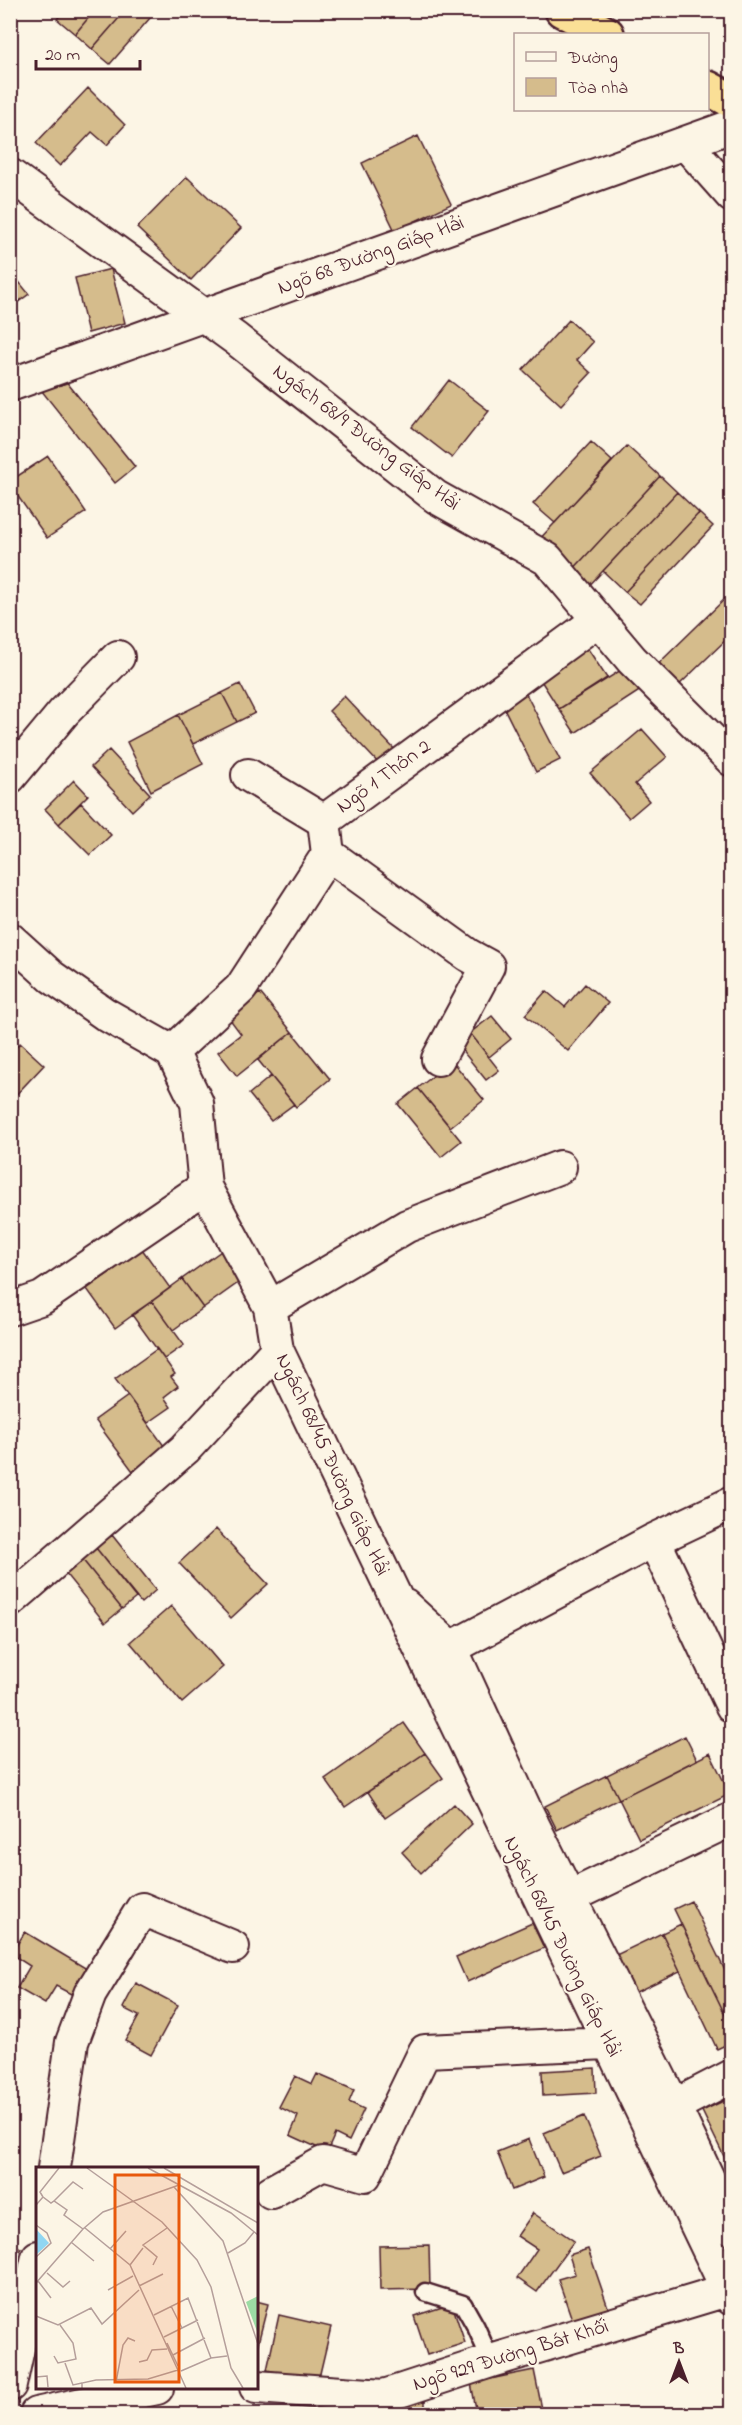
<svg xmlns="http://www.w3.org/2000/svg" width="742" height="2425" font-family="'Indie Flower',sans-serif">
<style>
.building{fill:#d5bc8c;stroke:#4a1f2b;stroke-width:1.5}
.lines{fill:none;stroke-linecap:round;stroke-linejoin:round}
.lane-casing{stroke:#4a1f2b;stroke-width:21}
.street-casing{stroke:#4a1f2b;stroke-width:36}
.highway-casing{stroke:#4a1f2b;stroke-width:38}
.lane{stroke:#fcf5e5;stroke-width:16}
.street{stroke:#fcf5e5;stroke-width:32}
.highway{stroke:#fadf96;stroke-width:33}
.labels{text-anchor:middle;dominant-baseline:central;stroke-width:4.5;stroke-linejoin:round;paint-order:stroke}
.street-label{font-size:21px;fill:#4a1f2b;stroke:#fcf5e5}
.inset-road{fill:none;stroke:#b59f9b;stroke-width:1.5}
.view{fill:#e8590c;fill-opacity:0.15;stroke:#e8590c;stroke-width:3}
.inset-edge{fill:none;stroke:#4a1f2b;stroke-width:3}
</style>
<rect width="100%" height="100%" fill="#fcf5e5"/>
<filter id="ink" filterUnits="userSpaceOnUse"><feTurbulence type="fractalNoise" baseFrequency=".0167" numOctaves="2"/><feDisplacementMap in="SourceGraphic" scale="12" xChannelSelector="R" yChannelSelector="G"/><feConvolveMatrix kernelMatrix="1 2 1 2 8 2 1 2 1" color-interpolation-filters="sRGB"/></filter>
<g filter="url(#ink)">
<path class="building" d="M 65,10 L 95,10 L 75,34 L 57,19 Z
M 95,10 L 126,10 L 92,49 L 75,34 Z
M 126,10 L 157,10 L 110,64 L 92,49 Z
M 88,88 L 125,125 L 107,145 L 92,132 L 60,166 L 36,143 Z
M 418,136 L 451,204 L 395,231 L 362,163 Z
M 187,177 L 241,228 L 191,280 L 137,228 Z
M 111,269 L 125,323 L 88,333 L 75,278 Z
M 10,271 L 29,294 L 10,308 Z
M 569,320 L 593,342 L 577,360 L 591,373 L 561,405 L 523,370 Z
M 61,375 L 135,467 L 115,483 L 41,390 Z
M 449,380 L 489,411 L 452,458 L 412,427 Z
M 591,442 L 612,461 L 555,523 L 533,504 Z
M 627,446 L 660,476 L 568,575 L 535,544 Z
M 48,456 L 86,512 L 47,538 L 10,485 L 10,481 Z
M 660,476 L 677,492 L 585,590 L 568,575 Z
M 677,492 L 699,513 L 625,592 L 603,571 Z
M 699,513 L 713,526 L 640,604 L 625,592 Z
M 732,592 L 732,634 L 677,687 L 656,666 Z
M 586,646 L 607,678 L 559,709 L 538,676 Z
M 629,665 L 644,688 L 575,733 L 559,709 Z
M 240,684 L 255,713 L 237,722 L 222,693 Z
M 523,688 L 560,760 L 536,772 L 500,700 Z
M 222,693 L 237,722 L 193,744 L 178,715 Z
M 344,696 L 398,753 L 383,768 L 329,711 Z
M 178,715 L 203,764 L 151,791 L 127,742 Z
M 642,729 L 667,757 L 635,784 L 649,801 L 629,818 L 590,773 Z
M 109,750 L 150,794 L 132,811 L 91,767 Z
M 74,780 L 88,795 L 59,824 L 45,809 Z
M 81,803 L 111,835 L 90,855 L 59,824 Z
M 585,984 L 608,1003 L 568,1051 L 525,1015 L 546,991 L 565,1007 Z
M 260,993 L 292,1032 L 237,1076 L 218,1052 L 241,1034 L 229,1018 Z
M 492,1016 L 511,1039 L 489,1057 L 470,1033 Z
M 292,1032 L 330,1079 L 296,1107 L 258,1060 Z
M 470,1033 L 499,1070 L 486,1080 L 456,1043 Z
M 20,1043 L 44,1065 L 10,1101 L 10,1054 Z
M 452,1061 L 484,1100 L 450,1127 L 418,1088 Z
M 271,1076 L 294,1104 L 271,1121 L 249,1094 Z
M 418,1088 L 461,1141 L 441,1157 L 398,1104 Z
M 142,1249 L 170,1288 L 115,1328 L 87,1289 Z
M 224,1249 L 245,1278 L 203,1308 L 182,1279 Z
M 182,1279 L 203,1308 L 173,1330 L 152,1301 Z
M 152,1301 L 184,1345 L 164,1359 L 132,1315 Z
M 157,1349 L 175,1374 L 171,1377 L 178,1386 L 164,1397 L 171,1407 L 148,1423 L 115,1379 Z
M 128,1396 L 170,1454 L 138,1478 L 95,1420 Z
M 216,1529 L 268,1584 L 231,1618 L 179,1563 Z
M 112,1535 L 156,1590 L 141,1603 L 96,1548 Z
M 96,1548 L 136,1598 L 122,1609 L 82,1559 Z
M 82,1559 L 122,1609 L 105,1623 L 64,1572 Z
M 171,1606 L 223,1667 L 182,1703 L 130,1642 Z
M 404,1723 L 425,1753 L 345,1807 L 325,1779 Z
M 685,1736 L 697,1760 L 619,1799 L 607,1775 Z
M 425,1753 L 443,1778 L 385,1818 L 368,1792 Z
M 710,1753 L 730,1794 L 639,1839 L 619,1799 Z
M 607,1775 L 619,1799 L 557,1830 L 545,1806 Z
M 454,1804 L 472,1824 L 421,1873 L 402,1852 Z
M 691,1901 L 732,1985 L 732,2029 L 674,1909 Z
M 532,1923 L 544,1948 L 467,1982 L 456,1957 Z
M 681,1924 L 732,2029 L 732,2042 L 717,2049 L 662,1933 Z
M 25,1932 L 87,1969 L 71,1994 L 56,1986 L 45,2004 L 17,1988 L 30,1966 L 11,1954 Z
M 662,1933 L 680,1971 L 634,1993 L 616,1955 Z
M 136,1983 L 178,2005 L 151,2055 L 125,2041 L 139,2016 L 123,2008 Z
M 595,2068 L 596,2093 L 543,2096 L 542,2071 Z
M 317,2074 L 354,2090 L 349,2102 L 364,2109 L 349,2141 L 335,2134 L 327,2152 L 290,2135 L 298,2116 L 279,2107 L 295,2076 L 312,2084 Z
M 732,2097 L 732,2173 L 702,2111 Z
M 584,2116 L 601,2156 L 561,2172 L 544,2133 Z
M 529,2139 L 544,2177 L 512,2190 L 497,2152 Z
M 533,2213 L 574,2241 L 537,2292 L 517,2278 L 537,2249 L 517,2236 Z
M 10,2244 L 21,2248 L 10,2270 Z
M 429,2245 L 430,2289 L 380,2290 L 379,2246 Z
M 588,2249 L 611,2316 L 575,2328 L 558,2279 L 575,2274 L 569,2255 Z
M 256,2301 L 268,2304 L 256,2351 Z
M 452,2304 L 465,2343 L 427,2355 L 414,2316 Z
M 279,2315 L 331,2327 L 318,2382 L 267,2370 Z
M 534,2370 L 543,2414 L 477,2414 L 471,2383 Z
M 398,2401 L 425,2401 L 425,2414 L 398,2414 Z"/>
<g class="lines">
<g class="lane-casing">
<path id="lane" d="M 425,2292 L 463,2304 L 476,2327 L 491,2361"/>
</g>
<g class="street-casing">
<path id="street" d="M 685,143 L 732,196
M 10,175 L 236,339 L 436,497 L 547,559 L 632,660 L 732,760
M 10,385 L 732,126
M 248,775 L 324,821
M 10,777 L 64,712 L 118,657
M 10,939 L 52,977 L 105,1014 L 172,1052 L 197,1103 L 205,1187 L 270,1307 L 277,1350 L 732,2299
M 172,1052 L 241,988 L 328,854
M 438,1059 L 488,966 L 468,955 L 328,854 L 324,821 L 598,620
M 270,1307 L 407,1226 L 560,1167
M 10,1309 L 42,1298 L 205,1187
M 654,1540 L 732,1706
M 10,1601 L 185,1449 L 277,1350
M 405,1606 L 451,1648 L 524,1807 L 674,2106 L 732,2229
M 451,1648 L 654,1540 L 732,1503
M 570,1897 L 732,1819
M 674,2106 L 732,2076
M 54,2168 L 72,2042 L 90,1994 L 142,1909 L 233,1947
M 271,2192 L 323,2163 L 365,2175 L 425,2051 L 608,2043
M 10,2385 L 38,2257
M 256,2387 L 384,2396 L 491,2361 L 727,2290
M 36,2414 L 157,2388"/>
</g>
<g class="highway-casing">
<path id="highway" d="M 562,10 L 607,34
M 708,88 L 732,101"/>
</g>
<use href="#lane" class="lane"/>
<use href="#street" class="street"/>
<use href="#highway" class="highway"/>
</g>
</g>
<g class="labels">
<g class="street-label">
<text transform="translate(371 256) rotate(-20)">Ngõ 68 Đường Giáp Hải</text>
<text transform="translate(366 438) rotate(37)">Ngách 68/9 Đường Giáp Hải</text>
<text transform="translate(384 777) rotate(-36)">Ngõ 1 Thôn 2</text>
<text transform="translate(332 1465) rotate(65)">Ngách 68/45 Đường Giáp Hải</text>
<text transform="translate(562 1947) rotate(64)">Ngách 68/45 Đường Giáp Hải</text>
<text transform="translate(511 2356) rotate(-17)">Ngõ 929 Đường Bát Khối</text>
</g>
</g>
<g transform="translate(36 2167)">
<rect width="222" height="222" fill="#fcf5e5"/>
<path d="M 222,129 L 222,167 L 210,135 Z" fill="#9cdba4"/>
<path d="M 0,62 L 13,76 L 0,88 Z" fill="#90d6f2"/>
<path class="inset-road" d="M 51,1 L 126,55 L 161,93 L 175,120 L 195,201 L 207,221M 112,1 L 195,46 L 222,68M 128,1 L 222,56M 138,20 L 187,74 L 222,177M 7,30 L 4,25 L 23,1M 18,34 L 37,15 L 47,22M 0,38 L 7,30 L 15,36 L 18,34 L 31,43 L 28,48 L 47,62M 0,58 L 11,66 L 15,76 L 0,90M 49,61 L 94,98 L 150,221M 35,75 L 58,94M 74,82 L 90,64M 192,86 L 209,76 L 218,65M 94,98 L 107,81M 117,98 L 121,90 L 107,78 L 131,61M 11,106 L 27,120 L 34,114M 2,114 L 15,131M 0,116 L 47,62 L 67,45 L 143,18M 103,119 L 127,107M 72,123 L 97,109M 135,139 L 146,161M 118,148 L 152,131 L 175,191M 0,149 L 22,158 L 55,141 L 66,157 L 103,123M 128,170 L 162,153M 131,176 L 142,199M 137,188 L 169,171M 18,189 L 22,196 L 40,192 L 37,176 L 24,158M 103,195 L 111,193 L 116,183 L 131,182M 29,196 L 37,218 L 46,216M 145,204 L 175,191 L 191,189M 0,210 L 11,209 L 12,220M 80,215 L 87,178 L 92,171 L 99,174M 46,221 L 46,216 L 60,213 L 112,212 L 142,203"/>
<path class="view" d="M 79,8 L 143,8 L 143,215 L 79,215 Z"/>
<rect width="222" height="222" class="inset-edge"/>
</g>
<rect width="742" height="2425" fill="none" stroke="#fcf5e5" stroke-width="36"/>
<rect x="18" y="18" width="706" height="2389" fill="none" stroke="#4a1f2b" stroke-width="2" filter="url(#ink)"/>
<rect x="514" y="33" width="195" height="78" fill="#fcf5e5" stroke="#b59f9b" stroke-width="1.5"/>
<rect x="526" y="52" width="30" height="9" fill="#fcf5e5" stroke="#b59f9b" stroke-width="1.5"/>
<text x="568" y="63" font-size="18" fill="#4a1f2b">Đường</text>
<rect x="526" y="78" width="30" height="18" fill="#d5bc8c" stroke="#b59f9b" stroke-width="1.5"/>
<text x="568" y="93" font-size="18" fill="#4a1f2b">Tòa nhà</text>
<g transform="translate(679 2362)" stroke="#fcf5e5" stroke-width="4.5" paint-order="stroke">
<path d="M0-4.5L10 22L0 15L-10 22Z" fill="#4a1f2b"/>
<text y="-9" font-size="16" font-weight="bold" text-anchor="middle" fill="#4a1f2b">B</text>
</g>
<path d="M36 60v9h104v-9" fill="none" stroke="#4a1f2b" stroke-width="3"/>
<text x="45" y="60" font-size="18" fill="#4a1f2b" stroke="#fcf5e5" stroke-width="4.5" paint-order="stroke">20 m</text>
</svg>
